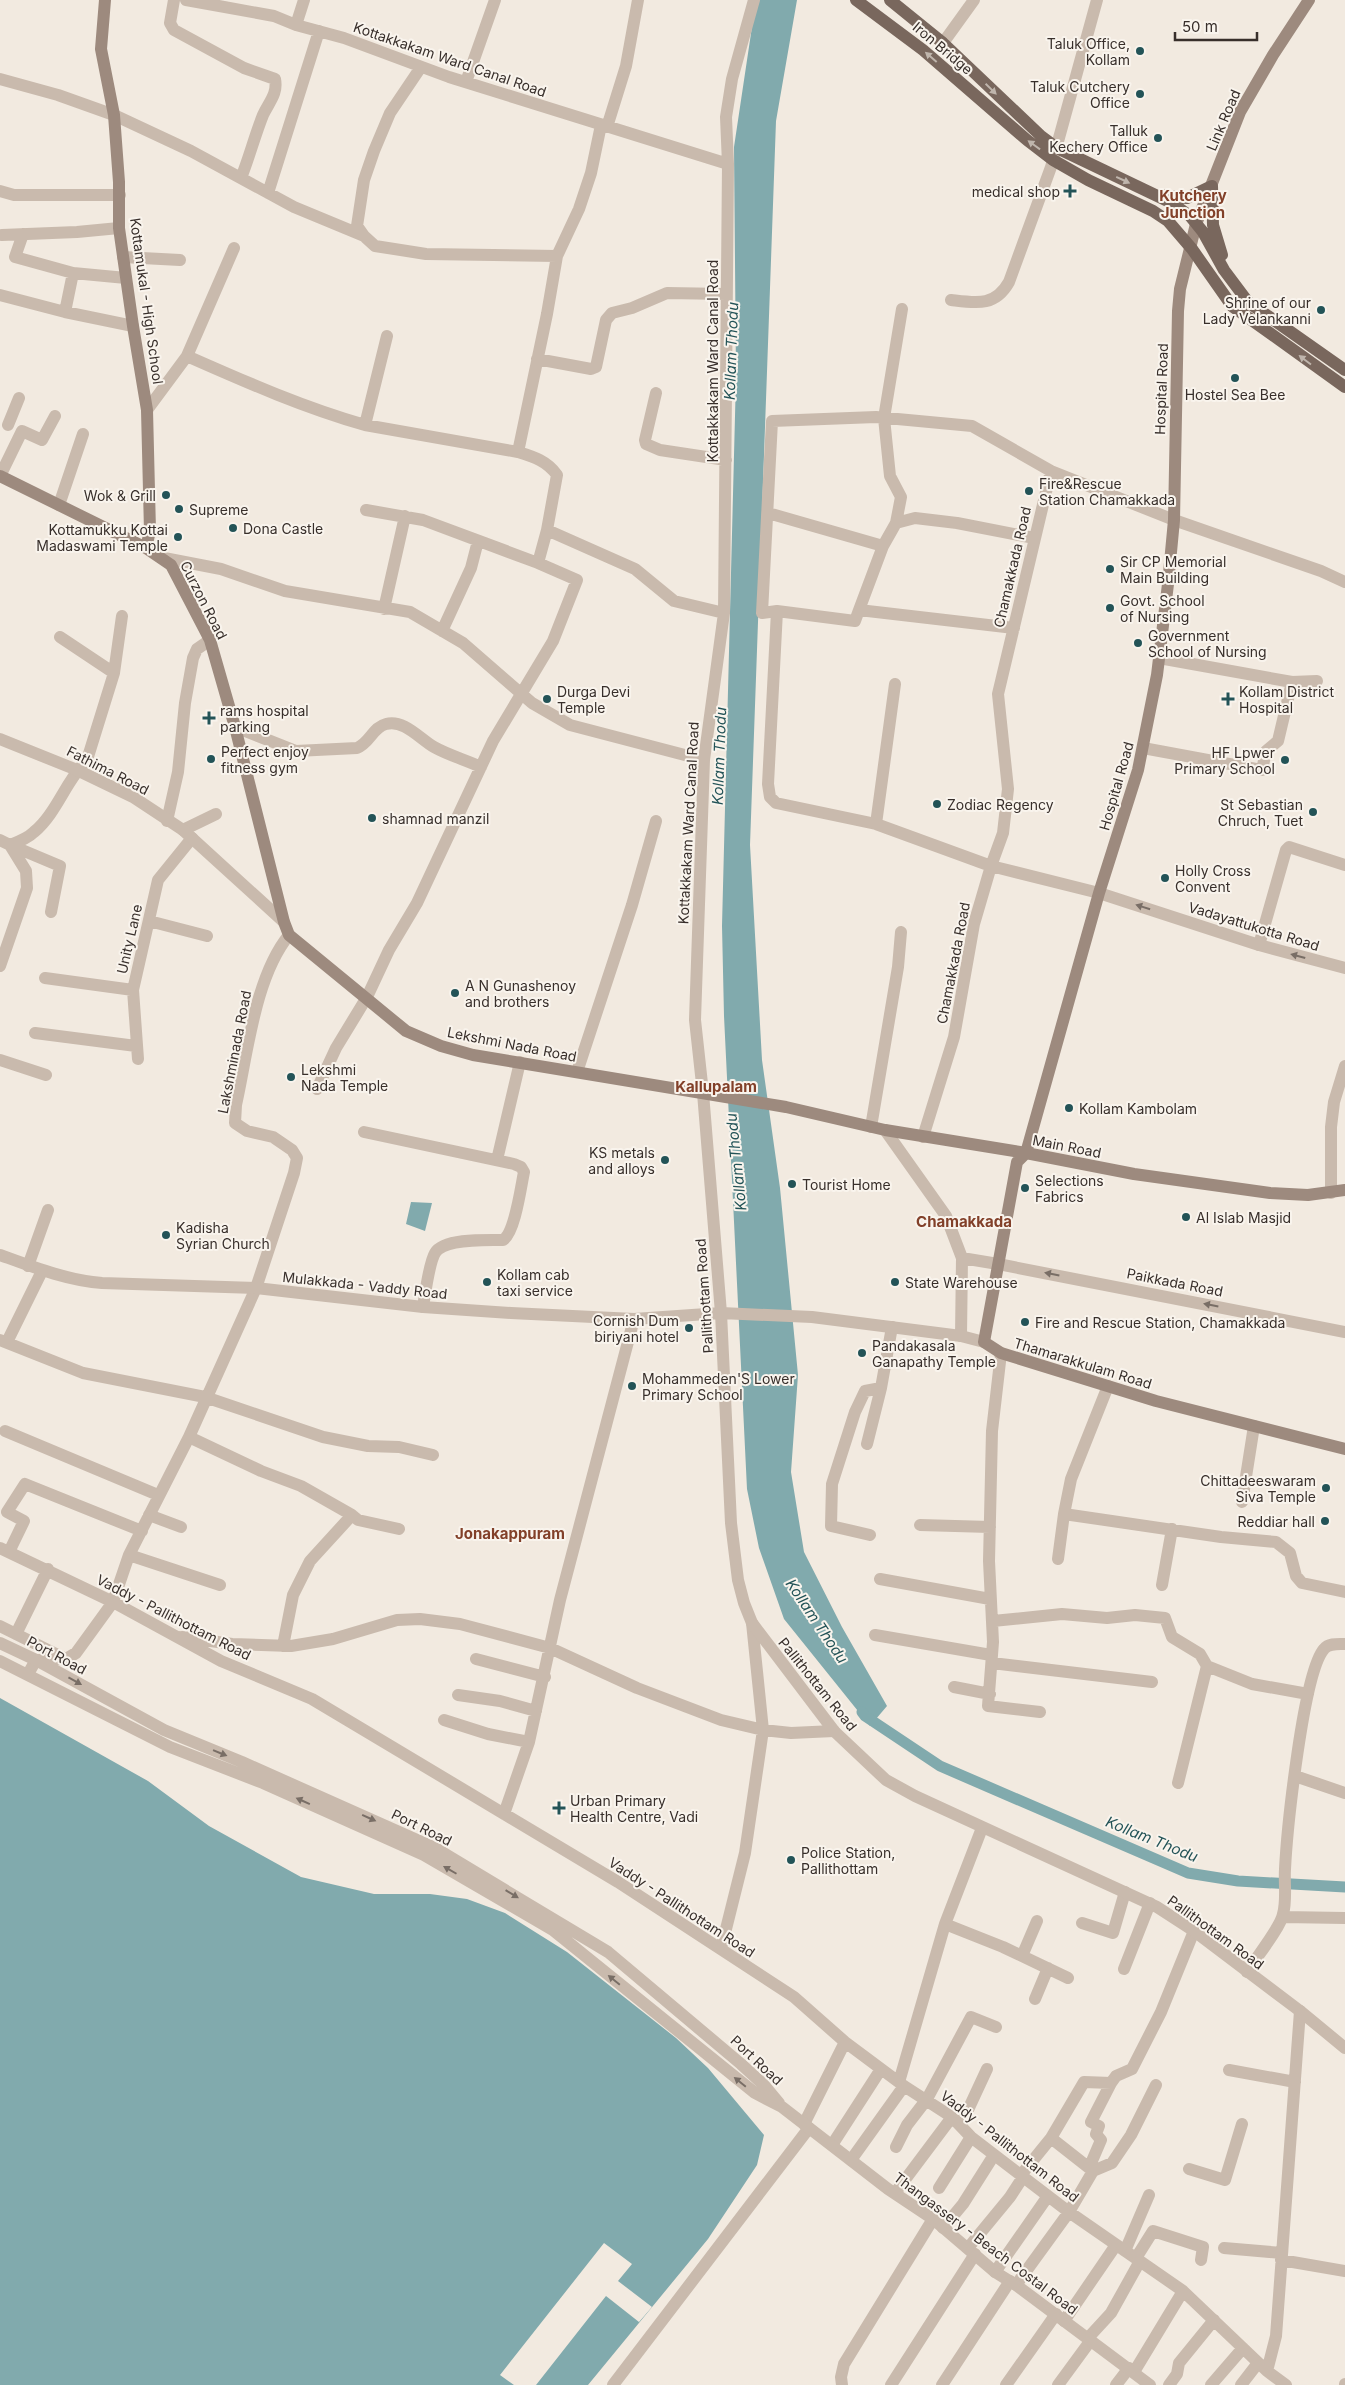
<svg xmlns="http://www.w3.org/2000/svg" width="1345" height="2385" font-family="Inter,sans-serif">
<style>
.water{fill:#81aaad}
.pier{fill:#f2eae0}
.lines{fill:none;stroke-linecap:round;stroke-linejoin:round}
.canal{stroke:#81aaad;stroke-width:11}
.minor{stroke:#c9baad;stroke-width:12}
.tertiary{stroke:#c9baad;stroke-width:12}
.secondary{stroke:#9d8a7e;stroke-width:12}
.primary{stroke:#79675d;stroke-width:12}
.oneway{fill:#bfb5ac}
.oneway2{fill:#796e66}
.poi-dot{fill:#235357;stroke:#f9f4ed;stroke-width:2}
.labels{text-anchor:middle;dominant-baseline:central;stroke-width:4;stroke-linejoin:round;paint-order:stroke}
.poi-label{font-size:14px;fill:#382f2b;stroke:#f9f4ed;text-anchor:start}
.street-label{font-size:14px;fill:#382f2b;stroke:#f9f4ed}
.neighbourhood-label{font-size:15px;font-weight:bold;fill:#824029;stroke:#f9f4ed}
.water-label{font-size:15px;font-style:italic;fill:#235357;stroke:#f9f4ed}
</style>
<rect width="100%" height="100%" fill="#f2eae0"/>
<path class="water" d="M 756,0 L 797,0 L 776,121 L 750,845 L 762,1060 L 780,1188 L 798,1375 L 791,1472 L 804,1552 L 842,1627 L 887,1706 L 870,1726 L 784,1619 L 759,1548 L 747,1489 L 724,1016 L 722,926 L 736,377 L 734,147 Z
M 411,1202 L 432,1203 L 425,1231 L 406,1224 Z
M 0,1698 L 148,1781 L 209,1826 L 301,1877 L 374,1894 L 430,1894 L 467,1899 L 505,1913 L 567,1952 L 676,2038 L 708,2068 L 764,2135 L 757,2165 L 708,2239 L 588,2385 L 0,2385 Z"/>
<path class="pier" d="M 604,2243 L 632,2264 L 618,2281 L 652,2307 L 639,2322 L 606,2296 L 536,2385 L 514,2385 L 500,2375 Z"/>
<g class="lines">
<path class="canal" d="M 862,1712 L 865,1716 L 940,1766 L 1188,1873 L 1238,1881 L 1345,1887"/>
<path class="minor" d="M 174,0 L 170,23 L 174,30 L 244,68 L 275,79 C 278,94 269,102 263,115 C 255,135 249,158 241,178
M 186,0 L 274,16 L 296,25 L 344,38 L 449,77 L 728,164 L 724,613 L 704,760 L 695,1020 L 703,1093
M 296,25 L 304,0
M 943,43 L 974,0
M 421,67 L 390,113 L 374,151 L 364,180 L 357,226 L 364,236 L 375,246 L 426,254 L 557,256
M 0,79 L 58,95 L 114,115 L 191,151 L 294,207 L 364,236
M 466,82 L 495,0
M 607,127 L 626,66 L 638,0
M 728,164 L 726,117 L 732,79 L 754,0
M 0,191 L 14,195 L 120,195
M 268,193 L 319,31
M 23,234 L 15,257 L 73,273 L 126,278
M 2,235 L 77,232 L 119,228
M 123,257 L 180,260
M 0,295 L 65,312 L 133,326
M 951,300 C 976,303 995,307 1009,282 L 1051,167 L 1097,0
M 65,312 L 73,273
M 187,356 C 246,382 302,407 365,425 L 518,452 L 547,314 L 557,256 L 579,209 L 591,173 L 601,125
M 537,359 L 591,369 L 596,367 L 606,320 L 612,313 L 632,308 L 667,293 L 726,294
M 656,393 L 645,440 L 646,444 L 660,450 L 726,460
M 147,410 L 187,356 L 234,248
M 8,425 L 19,398
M 365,425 L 387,336
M 0,476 L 22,431 L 42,440 L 55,416
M 59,505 L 83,434
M 366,510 L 423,520 L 538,563
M 768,513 L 883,546
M 896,523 L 915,518 L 957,523 L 1034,538
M 547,530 L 635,569 L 674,601 L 724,613
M 164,558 L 221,569 L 285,591 L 410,612 L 463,643 L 532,703 L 570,725 L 704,760
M 384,609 L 405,516
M 859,610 L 883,546 L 896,523 L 901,497 L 890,476 L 884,418 L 902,309
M 777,611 L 855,621 L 859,610 L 1014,628
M 442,631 L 471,568 L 478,541
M 60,637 L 114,673 L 122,616
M 1159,658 L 1292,682
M 235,727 L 296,751 L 357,748 C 370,743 373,727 386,724 C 404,719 420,739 434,747 C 448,755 466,760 481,767
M 1143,748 L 1262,770 L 1266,751 L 1278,741 L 1292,682 L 1317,681
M 167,821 L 178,772 L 185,703 L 193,658 L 197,649 L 210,640
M 876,824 L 895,684
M 183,830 L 216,814
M 0,840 L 10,845 C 18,842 28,838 34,832 C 57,813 66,780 87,760 L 114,673
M 10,845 L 60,866 L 51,912
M 1099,893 L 991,866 L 876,824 L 776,803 L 770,797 L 768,784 L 777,611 L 762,613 L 772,421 L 876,417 L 972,426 L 1051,471 L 1174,520 L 1321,571 L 1345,582
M 149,921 L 207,936
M 1259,945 L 1286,850 L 1289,847 L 1345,865
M 0,966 L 27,888 L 26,871 L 10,845
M 45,978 L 133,990
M 35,1033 L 136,1046
M 138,1059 L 133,990 L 158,880 L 192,838
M 0,1060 L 46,1075
M 577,1072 L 632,905 L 656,821
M 317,1089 L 336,1048 L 367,997 L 389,950 L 417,903 L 493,741 L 553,641 L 577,580 L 538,563 L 547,530 L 557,475 C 547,461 534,457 518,452
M 871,1127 L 898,967 L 901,932
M 885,1130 L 946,1216 L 962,1258 L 961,1336
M 364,1132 L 514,1164 L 521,1167 L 524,1172 C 521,1186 515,1233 503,1240 C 487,1240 444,1238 435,1253 C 429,1263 425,1295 423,1307
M 923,1137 L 954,1037 L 974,924 L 991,866 L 1003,833 L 1008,789 L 998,694 L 1051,471
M 497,1160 L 520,1062
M 1331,1193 L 1331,1127 L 1334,1102 L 1345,1066
M 962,1258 L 998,1264
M 28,1266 L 48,1210
M 0,1340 L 83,1373 L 205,1397 L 323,1437 L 368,1446 L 399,1447 L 433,1455
M 7,1342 L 42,1271
M 1001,1353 L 992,1431 L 989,1561 L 993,1642 L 988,1706 L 1040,1712
M 1108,1386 L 1071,1479 L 1064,1514 L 1221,1537 L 1276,1542 L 1290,1553 L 1296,1576 L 1302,1583 L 1345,1592
M 5,1431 L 158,1495
M 189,1437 L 261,1471 L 301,1486 L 352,1515
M 867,1444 L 881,1388
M 1242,1502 L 1254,1426
M 149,1515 L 181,1527
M 920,1525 L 990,1527
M 870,1535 L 831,1526 L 832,1484 L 855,1412 L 865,1391 L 881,1388 L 892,1327
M 0,1548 L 113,1602 L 221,1661 L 312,1699 L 618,1882 L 794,1997 L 845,2042 L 904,2086 L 952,2117 L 971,2137 L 1069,2212 L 1183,2291 L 1267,2371 L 1286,2385
M 9,1552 L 24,1521 L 7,1512 L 25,1484 L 142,1531
M 129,1555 L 220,1585
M 1058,1559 L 1064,1514
M 880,1579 L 990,1599
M 1162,1585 L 1172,1529
M 993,1621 L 1062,1614 L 1107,1618 L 1135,1615 L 1165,1618 L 1172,1637 L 1200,1654 L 1207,1666 L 1252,1684 L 1308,1694
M 0,1626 L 64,1658
M 16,1634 L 48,1569
M 875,1635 L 991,1655
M 182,1637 L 232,1644 L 291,1646 L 333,1639 L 397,1620 L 420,1619 L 460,1624 L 550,1648 L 637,1688 L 721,1720 L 763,1730 L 791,1733 L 834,1731
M 283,1646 L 293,1595 L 310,1561 L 352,1515 L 358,1520 L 399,1529
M 476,1659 L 545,1677
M 992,1663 L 1152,1682
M 28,1674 L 36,1660 L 66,1659 L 76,1653 L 113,1602 L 129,1555 L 189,1437 L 256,1288 L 294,1173 L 297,1158 L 292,1150 L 273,1137 L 247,1131 L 235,1123 L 236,1105 C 248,1051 255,977 289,935
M 954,1687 L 990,1694
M 458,1695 L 500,1701 L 536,1711
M 444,1720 L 488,1734 L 529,1742
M 1295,1776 L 1345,1793
M 1178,1783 L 1207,1666
M 504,1814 L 529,1742 L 560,1600 L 634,1319
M 1283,1917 L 1345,1918
M 1082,1923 L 1113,1933 L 1125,1892
M 945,1924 L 1003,1947 L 1068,1978
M 721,1949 L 745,1853 L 763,1730 L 752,1623
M 1022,1956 L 1037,1921
M 1124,1969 L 1150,1903
M 1247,1972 C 1255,1959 1281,1927 1283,1914 C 1287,1900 1284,1884 1285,1869 C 1287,1831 1303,1673 1324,1649 C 1329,1643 1338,1644 1345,1644
M 1035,1999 L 1048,1968
M 1229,2070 L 1295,2082
M 899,2082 L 945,1924 L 982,1828
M 804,2124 L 845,2042
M 961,2125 L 987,2069
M 1051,2138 L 1093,2171 L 1112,2163 L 1131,2135 L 1156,2085
M 832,2145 L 881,2069
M 896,2147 L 907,2125 L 927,2099 L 971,2017 L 996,2027
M 851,2160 L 904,2086
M 1089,2168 L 1101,2140 L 1096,2134 L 1099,2126 L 1091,2122 L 1111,2083
M 1189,2169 L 1225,2180 L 1242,2124
M 1021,2175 L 1051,2138 L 1084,2082 L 1111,2083 L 1116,2076 L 1132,2069 L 1161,2012 L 1194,1931
M 939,2188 L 971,2137
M 895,2193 L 952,2117
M 943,2228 L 963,2204 L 994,2155
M 968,2248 L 1010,2197 L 1023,2177
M 1224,2248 L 1282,2253
M 1125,2251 L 1149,2195
M 1136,2258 L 1153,2231 L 1203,2247 L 1201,2260
M 1281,2260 L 1345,2271
M 995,2272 L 1048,2196
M 1016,2285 L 1069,2212 L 1093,2171
M 1064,2321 L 1116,2245
M 1088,2338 L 1111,2313 L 1140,2261
M 1267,2371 L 1276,2336 L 1300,2011
M 1134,2372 L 1183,2291
M 613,2385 L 809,2128
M 842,2385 L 841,2377 L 844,2364 L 933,2219
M 891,2385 L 975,2254
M 942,2385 L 1010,2281
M 1006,2385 L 1056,2314
M 1058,2385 L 1091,2340
M 1116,2385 L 1129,2368
M 1169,2385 L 1177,2374 L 1179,2363 L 1214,2320
M 1211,2385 L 1243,2348
M 1241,2385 L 1258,2363
M 1345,2385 L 1345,2384"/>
<path class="tertiary" d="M 0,739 L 77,770 L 133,797 L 183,830 L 284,922
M 1099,893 L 1259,945 L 1345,968
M 703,1093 L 721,1313 L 731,1523 L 738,1580 L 744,1603 L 752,1623 L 834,1731 L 886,1780 L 915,1796 L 1157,1907 L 1194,1931 L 1300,2011 L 1345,2048
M 0,1255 C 33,1267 66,1280 102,1283 L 256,1288 L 423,1307 L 511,1313 L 634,1319 L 721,1313 L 812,1317 L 961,1336 L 984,1342
M 998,1264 L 1345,1332
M 0,1643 L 36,1660 L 164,1730 L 242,1762 L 435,1848 L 608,1952 L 741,2064 L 764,2085 L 779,2103
M 0,1661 L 170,1747 L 263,1783 L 424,1855 L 553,1930 L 755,2093 L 782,2107 L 888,2189 L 933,2219 L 995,2272 L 1016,2285 L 1150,2385"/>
<path class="secondary" d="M 105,0 L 101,49 L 114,115 L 119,182 L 119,228 L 133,326 L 147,410 L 150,531 L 146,548
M 1309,0 L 1273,55 L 1240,112 L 1196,224 L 1180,289 L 1178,311 L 1174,520 L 1168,584 L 1157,675 L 1138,770 L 1099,893 L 1026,1153 L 1017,1162 L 984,1342 L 1001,1353 L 1156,1401 L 1345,1449
M 0,476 L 146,548 L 171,565 L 210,640 L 235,727 L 284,922 L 289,935 L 406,1031 L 441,1046 L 473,1055 L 786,1107 L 885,1130 L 1026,1153 L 1134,1174 L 1270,1193 L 1308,1195 L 1345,1190"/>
<path class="primary" d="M 856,0 L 923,50 L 1027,140 L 1053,160 L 1088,180 L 1153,211 L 1168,221 L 1192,249 L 1232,306 L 1345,387
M 890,0 L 943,43 L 1041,136 L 1057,148 L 1172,203 L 1190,216 L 1203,232 L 1224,270 L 1248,302 L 1345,370
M 1162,195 L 1187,198 L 1212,186 L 1213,225 L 1222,255"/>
</g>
<defs><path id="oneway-solid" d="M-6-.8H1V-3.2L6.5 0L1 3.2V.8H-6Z" transform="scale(1.25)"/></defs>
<g class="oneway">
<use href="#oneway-solid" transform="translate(931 57) rotate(-139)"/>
<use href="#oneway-solid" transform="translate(991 89) rotate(44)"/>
<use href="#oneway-solid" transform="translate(1034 145) rotate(-144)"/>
<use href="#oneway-solid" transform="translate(1123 180) rotate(25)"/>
<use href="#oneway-solid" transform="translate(1305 360) rotate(-143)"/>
</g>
<g class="oneway2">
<use href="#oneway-solid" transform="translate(1143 907) rotate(-162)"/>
<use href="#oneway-solid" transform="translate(1298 956) rotate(-165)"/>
<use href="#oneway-solid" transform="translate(1052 1274) rotate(-169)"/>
<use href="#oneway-solid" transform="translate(1211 1305) rotate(-169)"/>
<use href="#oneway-solid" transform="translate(75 1681) rotate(29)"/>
<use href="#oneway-solid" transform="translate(220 1753) rotate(22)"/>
<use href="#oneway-solid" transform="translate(303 1801) rotate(-156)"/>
<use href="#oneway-solid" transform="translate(369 1818) rotate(24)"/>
<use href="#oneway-solid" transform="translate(450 1870) rotate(-150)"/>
<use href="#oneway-solid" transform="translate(512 1894) rotate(31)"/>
<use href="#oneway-solid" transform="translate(614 1980) rotate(-141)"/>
<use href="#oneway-solid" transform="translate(740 2082) rotate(-141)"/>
</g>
<g class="poi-dot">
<circle cx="1140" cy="51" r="5"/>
<circle cx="1140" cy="94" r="5"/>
<circle cx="1158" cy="138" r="5"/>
<path d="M1067.5 183.5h5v5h5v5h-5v5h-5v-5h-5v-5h5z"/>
<circle cx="1321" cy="310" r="5"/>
<circle cx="1235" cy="378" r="5"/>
<circle cx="1029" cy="491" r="5"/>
<circle cx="166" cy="495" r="5"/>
<circle cx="179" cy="509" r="5"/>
<circle cx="233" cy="528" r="5"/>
<circle cx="178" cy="537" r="5"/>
<circle cx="1110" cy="569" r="5"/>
<circle cx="1110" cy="608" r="5"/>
<circle cx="1138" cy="643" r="5"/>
<circle cx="547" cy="699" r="5"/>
<path d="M1225.5 691.5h5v5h5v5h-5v5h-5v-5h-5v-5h5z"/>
<path d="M206.5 710.5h5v5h5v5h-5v5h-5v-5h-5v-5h5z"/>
<circle cx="211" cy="759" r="5"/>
<circle cx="1285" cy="760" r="5"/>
<circle cx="937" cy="804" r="5"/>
<circle cx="1313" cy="812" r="5"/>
<circle cx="372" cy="818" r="5"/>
<circle cx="1165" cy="878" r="5"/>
<circle cx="455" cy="993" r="5"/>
<circle cx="291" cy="1077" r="5"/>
<circle cx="1069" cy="1108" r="5"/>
<circle cx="665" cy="1160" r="5"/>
<circle cx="792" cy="1184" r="5"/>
<circle cx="1025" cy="1188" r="5"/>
<circle cx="1186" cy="1217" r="5"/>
<circle cx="166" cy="1235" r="5"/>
<circle cx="487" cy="1282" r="5"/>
<circle cx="895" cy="1282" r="5"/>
<circle cx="1025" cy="1322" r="5"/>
<circle cx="689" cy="1328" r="5"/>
<circle cx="862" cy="1353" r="5"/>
<circle cx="632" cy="1386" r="5"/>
<circle cx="1326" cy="1488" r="5"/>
<circle cx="1325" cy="1521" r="5"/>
<path d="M556.5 1800.5h5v5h5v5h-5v5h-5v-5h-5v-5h5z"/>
<circle cx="791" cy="1860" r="5"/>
</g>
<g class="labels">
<g class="poi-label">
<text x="1130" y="43" text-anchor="end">Taluk Office,<tspan x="1130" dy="16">Kollam</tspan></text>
<text x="1130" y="86" text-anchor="end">Taluk Cutchery<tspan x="1130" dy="16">Office</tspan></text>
<text x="1148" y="130" text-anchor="end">Talluk<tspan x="1148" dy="16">Kechery Office</tspan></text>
<text x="1060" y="191" text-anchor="end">medical shop</text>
<text x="1311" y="302" text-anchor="end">Shrine of our<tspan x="1311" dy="16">Lady Velankanni</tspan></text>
<text x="1235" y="394" text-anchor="middle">Hostel Sea Bee</text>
<text x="1039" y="483">Fire&amp;Rescue<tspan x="1039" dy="16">Station Chamakkada</tspan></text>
<text x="156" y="495" text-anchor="end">Wok &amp; Grill</text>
<text x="189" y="509">Supreme</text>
<text x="243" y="528">Dona Castle</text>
<text x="168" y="529" text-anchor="end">Kottamukku Kottai<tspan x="168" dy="16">Madaswami Temple</tspan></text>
<text x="1120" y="561">Sir CP Memorial<tspan x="1120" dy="16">Main Building</tspan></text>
<text x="1120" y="600">Govt. School<tspan x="1120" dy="16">of Nursing</tspan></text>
<text x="1148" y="635">Government<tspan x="1148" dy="16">School of Nursing</tspan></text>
<text x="557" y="691">Durga Devi<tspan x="557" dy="16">Temple</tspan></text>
<text x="1239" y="691">Kollam District<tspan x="1239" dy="16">Hospital</tspan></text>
<text x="220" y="710">rams hospital<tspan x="220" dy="16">parking</tspan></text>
<text x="221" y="751">Perfect enjoy<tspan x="221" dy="16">fitness gym</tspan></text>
<text x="1275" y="752" text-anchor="end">HF Lpwer<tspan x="1275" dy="16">Primary School</tspan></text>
<text x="947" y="804">Zodiac Regency</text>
<text x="1303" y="804" text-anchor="end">St Sebastian<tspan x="1303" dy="16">Chruch, Tuet</tspan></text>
<text x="382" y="818">shamnad manzil</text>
<text x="1175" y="870">Holly Cross<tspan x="1175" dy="16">Convent</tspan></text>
<text x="465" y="985">A N Gunashenoy<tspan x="465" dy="16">and brothers</tspan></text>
<text x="301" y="1069">Lekshmi<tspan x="301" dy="16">Nada Temple</tspan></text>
<text x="1079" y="1108">Kollam Kambolam</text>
<text x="655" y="1152" text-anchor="end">KS metals<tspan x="655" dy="16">and alloys</tspan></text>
<text x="1035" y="1180">Selections<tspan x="1035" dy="16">Fabrics</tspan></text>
<text x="802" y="1184">Tourist Home</text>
<text x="1196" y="1217">Al Islab Masjid</text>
<text x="176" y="1227">Kadisha<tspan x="176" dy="16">Syrian Church</tspan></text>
<text x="497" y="1274">Kollam cab<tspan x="497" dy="16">taxi service</tspan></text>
<text x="905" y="1282">State Warehouse</text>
<text x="679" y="1320" text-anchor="end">Cornish Dum<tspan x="679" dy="16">biriyani hotel</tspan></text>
<text x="1035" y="1322">Fire and Rescue Station, Chamakkada</text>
<text x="872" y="1345">Pandakasala<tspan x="872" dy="16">Ganapathy Temple</tspan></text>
<text x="642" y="1378">Mohammeden'S Lower<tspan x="642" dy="16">Primary School</tspan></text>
<text x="1316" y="1480" text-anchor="end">Chittadeeswaram<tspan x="1316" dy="16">Siva Temple</tspan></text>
<text x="1315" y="1521" text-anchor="end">Reddiar hall</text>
<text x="570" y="1800">Urban Primary<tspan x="570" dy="16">Health Centre, Vadi</tspan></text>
<text x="801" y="1852">Police Station,<tspan x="801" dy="16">Pallithottam</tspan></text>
</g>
<g class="street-label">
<text transform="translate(943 48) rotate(40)">Iron Bridge</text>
<text transform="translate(450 59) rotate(19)">Kottakkakam Ward Canal Road</text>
<text transform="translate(1223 120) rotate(-67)">Link Road</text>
<text transform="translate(147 301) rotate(82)">Kottamukal - High School</text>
<text transform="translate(712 361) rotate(-90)">Kottakkakam Ward Canal Road</text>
<text transform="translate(1161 389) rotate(-88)">Hospital Road</text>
<text transform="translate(1012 567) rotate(-77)">Chamakkada Road</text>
<text transform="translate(204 600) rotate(63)">Curzon Road</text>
<text transform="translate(108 770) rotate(27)">Fathima Road</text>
<text transform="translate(1116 786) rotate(-74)">Hospital Road</text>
<text transform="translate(688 823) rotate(-87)">Kottakkakam Ward Canal Road</text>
<text transform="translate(1254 926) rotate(17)">Vadayattukotta Road</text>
<text transform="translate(129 939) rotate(-77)">Unity Lane</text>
<text transform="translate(953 963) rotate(-79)">Chamakkada Road</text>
<text transform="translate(512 1044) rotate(11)">Lekshmi Nada Road</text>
<text transform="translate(234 1052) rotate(-79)">Lakshminada Road</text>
<text transform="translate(1067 1146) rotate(11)">Main Road</text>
<text transform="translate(1175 1282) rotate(11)">Paikkada Road</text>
<text transform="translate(365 1285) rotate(6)">Mulakkada - Vaddy Road</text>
<text transform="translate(704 1296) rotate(-94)">Pallithottam Road</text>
<text transform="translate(1083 1363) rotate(17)">Thamarakkulam Road</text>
<text transform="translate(174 1617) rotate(27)">Vaddy - Pallithottam Road</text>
<text transform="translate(57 1655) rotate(28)">Port Road</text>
<text transform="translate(818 1684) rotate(51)">Pallithottam Road</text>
<text transform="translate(422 1827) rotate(26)">Port Road</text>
<text transform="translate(682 1907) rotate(33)">Vaddy - Pallithottam Road</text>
<text transform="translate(1216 1932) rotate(36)">Pallithottam Road</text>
<text transform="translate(757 2060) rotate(43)">Port Road</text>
<text transform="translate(1010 2146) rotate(38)">Vaddy - Pallithottam Road</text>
<text transform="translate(986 2243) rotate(37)">Thangassery - Beach Costal Road</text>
</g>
<g class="neighbourhood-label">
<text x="1193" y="195">Kutchery<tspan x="1193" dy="17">Junction</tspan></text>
<text x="716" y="1086">Kallupalam</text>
<text x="964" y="1221">Chamakkada</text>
<text x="510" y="1533">Jonakappuram</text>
</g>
<g class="water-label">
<text transform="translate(731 351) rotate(-88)">Kollam Thodu</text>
<text transform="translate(719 756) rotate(-88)">Kollam Thodu</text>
<text transform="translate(736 1162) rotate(-96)">Kollam Thodu</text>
<text transform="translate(817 1621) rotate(56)">Kollam Thodu</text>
<text transform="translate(1152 1839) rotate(22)">Kollam Thodu</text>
</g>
</g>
<path d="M1175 32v8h82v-8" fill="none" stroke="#382f2b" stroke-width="2.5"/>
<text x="1182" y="32" font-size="15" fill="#382f2b" stroke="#f9f4ed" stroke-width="4" paint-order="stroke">50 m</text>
</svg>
